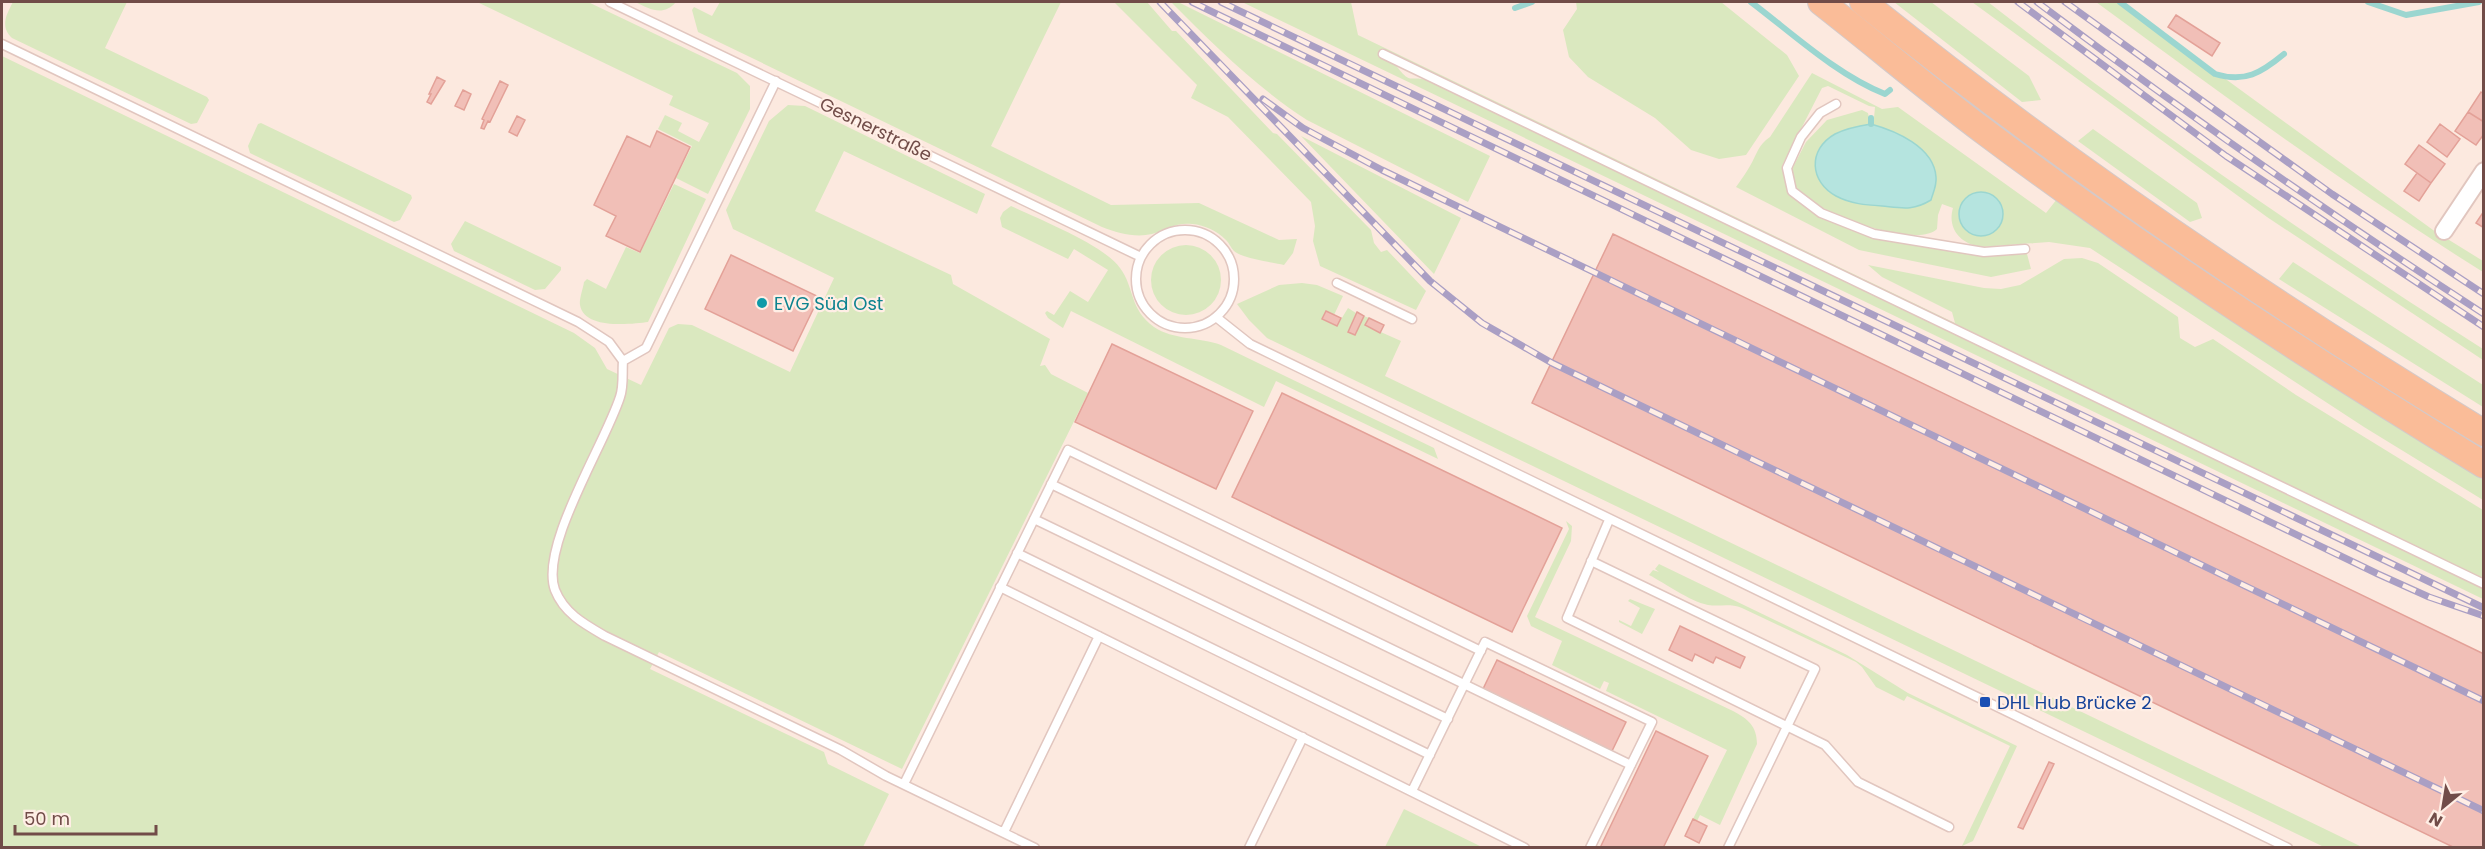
<svg xmlns="http://www.w3.org/2000/svg" width="2485" height="849" font-family="Poppins,sans-serif">
<style>
.green{fill:#dae8bf}
.water{fill:#b5e4df;stroke:#9bd6d0;stroke-width:1.5}
.lines{fill:none;stroke-linecap:round;stroke-linejoin:round}
.stream{stroke:#9bd6d0;stroke-width:6}
.building{fill:#f1bfb7;stroke:#e3a198;stroke-width:1.5}
.service-casing{stroke:#e1c6bf;stroke-width:11}
.minor-casing{stroke:#e1c6bf;stroke-width:20}
.primary-casing{stroke:#d4c9c8;stroke-width:28}
.service{stroke:#fff;stroke-width:8}
.minor{stroke:#fff;stroke-width:16}
.primary{stroke:#fabc98;stroke-width:26}
.rail-casing{stroke:#aa9fc4;stroke-width:7}
.rail{stroke:#ffeee5;stroke-width:4.5;stroke-dasharray:14;stroke-linecap:butt}
.culture-dot{fill:#0f9aa8;stroke:#ffeee5;stroke-width:2}
.transit-dot{fill:#1a4fb4;stroke:#ffeee5;stroke-width:2}
.labels{text-anchor:middle;dominant-baseline:central;stroke-width:4.5;stroke-linejoin:round;paint-order:stroke}
.street-label{font-size:18px;fill:#714c48;stroke:#ffeee5}
.culture-label{font-size:18px;fill:#0d838f;stroke:#ffeee5;text-anchor:start}
.transit-label{font-size:18px;fill:#164399;stroke:#ffeee5;text-anchor:start}
</style>
<rect width="100%" height="100%" fill="#fce9df"/>
<path class="green" d="M 13,2 L 127,2 L 105,48 L 207,97 L 209,100 L 197,123 L 191,124 L 12,38 C 0,27 6,15 13,2 Z
M 477,2 L 588,2 L 737,73 L 750,86 L 750,109 L 708,194 L 676,178 L 692,146 L 658,129 L 665,115 L 682,123 L 678,131 L 699,142 L 709,123 L 669,105 L 673,96 Z
M 635,2 L 676,2 C 663,17 650,9 635,2 Z
M 720,2 L 1061,2 L 991,146 L 1111,205 L 1199,203 L 1279,240 L 1297,239 L 1293,253 L 1284,265 C 1271,262 1244,259 1234,251 C 1231,248 1229,243 1226,240 C 1217,231 1205,225 1192,224 C 1176,222 1167,230 1152,234 C 1135,238 1118,233 1102,227 L 698,32 L 692,10 L 694,7 L 712,16 Z
M 1114,2 L 1147,2 L 1172,31 L 1176,31 L 1273,133 L 1277,134 L 1371,230 L 1374,243 L 1381,252 L 1387,250 L 1426,291 L 1416,310 L 1320,266 L 1313,241 L 1315,226 L 1311,202 L 1228,117 L 1191,98 L 1197,85 Z
M 1171,2 L 1178,2 L 1490,156 L 1468,202 L 1307,120 C 1256,87 1214,45 1171,2 Z
M 1242,2 L 1351,2 L 1358,35 L 1955,323 L 1952,312 L 1882,277 L 1868,265 L 1984,288 L 2001,289 L 2020,285 L 2064,259 L 2082,258 L 2098,263 L 2178,317 L 2180,338 L 2195,347 L 2213,339 L 2296,395 L 2483,510 L 2483,581 L 1395,64 C 1412,87 1408,74 1430,81 L 2483,589 L 2483,599 Z
M 1576,2 L 1721,2 L 1787,55 L 1799,76 L 1746,155 L 1719,159 L 1691,150 L 1655,118 L 1588,77 L 1569,57 L 1563,30 L 1577,9 Z
M 1894,2 L 1931,2 L 2029,76 L 2041,100 L 2022,102 Z
M 1972,2 L 1988,2 C 2147,126 2313,241 2483,349 L 2483,360 L 2267,217 Z
M 2096,2 L 2120,2 L 2433,230 L 2483,261 L 2483,272 C 2350,189 2223,95 2096,2 Z
M 2,56 L 574,333 L 595,348 L 607,369 L 641,385 L 669,328 L 678,324 L 692,325 L 790,372 L 834,278 L 733,229 L 726,210 L 769,121 L 788,105 L 805,106 L 985,194 L 977,214 L 844,151 L 815,211 L 951,275 L 953,284 L 1050,339 L 1040,366 L 1045,365 L 1051,374 L 1088,393 L 902,769 L 659,652 L 650,669 L 824,752 L 828,764 L 889,794 L 863,847 L 2,847 Z
M 1812,73 L 1882,109 L 1898,107 L 2046,213 L 2057,199 L 2283,354 L 2483,480 L 2483,500 L 2364,427 L 2090,248 L 2049,242 L 1981,247 C 1960,244 1947,228 1953,208 L 1942,204 L 1938,215 L 1937,229 C 1919,247 1842,220 1822,208 C 1813,202 1805,195 1796,188 L 1792,169 L 1806,142 L 1827,120 L 1862,110 L 1868,113 L 1869,118 L 1874,118 L 1875,107 L 1869,106 L 1828,86 L 1822,88 L 1782,166 L 1788,194 L 1820,217 L 1873,238 L 1984,257 L 2027,254 L 2031,269 L 1991,277 L 1859,250 L 1736,187 C 1741,180 1746,173 1750,166 C 1757,154 1758,145 1770,137 Z
M 261,123 L 411,195 L 412,198 L 400,220 L 394,222 L 250,153 L 248,146 L 258,124 Z
M 2093,129 L 2197,203 L 2202,218 L 2190,222 L 2078,141 Z
M 1301,136 L 1461,218 L 1434,274 Z
M 674,184 L 706,199 L 648,322 C 632,324 584,330 580,305 C 579,299 583,289 584,282 L 587,279 L 606,289 L 626,247 L 640,253 Z
M 1011,206 C 1038,219 1104,245 1120,268 C 1135,288 1129,309 1154,327 C 1173,340 1200,337 1221,345 L 1434,448 L 1438,459 L 1276,381 L 1264,407 L 1071,311 L 1063,328 L 1048,318 L 1045,313 L 1047,311 L 1054,315 L 1070,291 L 1088,302 L 1108,270 L 1074,249 L 1068,259 L 1002,227 L 1000,218 L 1003,212 Z
M 465,221 L 561,267 L 561,270 L 545,289 L 535,290 L 454,251 L 451,244 Z
M1151 280a35 35 0 1 1 70 0a35 35 0 1 1-70 0Z
M 2293,262 L 2483,385 L 2483,407 L 2279,279 Z
M 1302,283 L 1317,285 L 1343,296 L 1334,315 L 1326,311 L 1322,319 L 1337,326 L 1348,308 L 1356,313 L 1348,332 L 1355,335 L 1364,316 L 1369,318 L 1365,325 L 1401,341 L 1385,376 L 2362,847 L 2324,847 L 1267,338 L 1249,320 L 1237,304 L 1279,285 Z
M 1566,521 L 1572,526 L 1571,541 L 1535,617 L 1733,711 C 1748,719 1757,726 1757,744 L 1720,825 L 1700,815 L 1697,821 L 1693,819 L 1727,750 L 1606,691 L 1609,683 L 1604,681 L 1600,689 L 1552,665 L 1562,641 L 1531,626 L 1527,616 L 1569,529 Z
M 1659,564 L 1847,655 L 1908,693 L 2017,746 L 1973,841 L 1962,846 L 2010,746 L 1907,696 L 1904,701 L 1876,687 L 1862,667 L 1856,662 L 1742,608 C 1729,603 1720,607 1708,605 C 1689,601 1665,583 1649,575 L 1653,570 L 1659,572 L 1655,569 Z
M 1630,599 L 1655,609 L 1642,634 L 1619,622 L 1619,620 L 1631,626 L 1640,608 L 1628,601 Z
M 1404,809 L 1482,847 L 1385,847 Z"/>
<path class="water" d="M 1871,124 C 1896,131 1934,147 1936,177 C 1937,185 1933,193 1931,200 C 1913,211 1902,208 1882,206 C 1866,205 1851,204 1836,196 C 1810,182 1807,150 1835,134 C 1847,128 1858,126 1871,124 Z
M1959 214a22 22 0 1 1 44 0a22 22 0 1 1-44 0Z"/>
<g class="lines">
<path class="stream" d="M 1751,2 C 1792,33 1837,75 1885,94 L 1890,90
M 2120,2 L 2215,74 C 2245,83 2261,73 2284,54
M 2368,2 L 2406,15 L 2479,2
M 1515,8 L 1532,2
M 1871,124 L 1871,118"/>
</g>
<path class="building" d="M 2176,15 L 2220,43 L 2212,56 L 2168,27 Z
M 437,77 L 445,81 L 431,104 L 427,102 L 431,94 L 429,94 Z
M 500,81 L 508,85 L 490,122 L 488,121 L 484,129 L 481,128 L 484,120 L 482,119 Z
M 463,90 L 471,94 L 464,110 L 455,106 Z
M 2481,92 L 2484,94 L 2484,122 L 2468,112 Z
M 2468,112 L 2484,122 L 2484,134 L 2476,145 L 2455,131 Z
M 517,116 L 525,120 L 517,136 L 509,132 Z
M 2440,124 L 2460,139 L 2447,157 L 2427,142 Z
M 657,131 L 690,147 L 640,252 L 606,236 L 616,216 L 594,205 L 627,136 L 650,147 Z
M 2419,145 L 2445,164 L 2431,183 L 2405,164 Z
M 2417,173 L 2431,183 L 2419,201 L 2404,191 Z
M 2484,211 L 2484,228 L 2476,223 Z
M 1613,234 L 2484,654 L 2484,848 L 2455,848 L 1532,403 Z
M 731,255 L 819,297 L 793,351 L 705,309 Z
M 1326,311 L 1341,318 L 1337,326 L 1322,319 Z
M 1357,312 L 1364,316 L 1355,335 L 1348,332 Z
M 1369,318 L 1384,325 L 1380,333 L 1365,325 Z
M 1112,344 L 1253,411 L 1216,489 L 1075,422 Z
M 1282,393 L 1562,528 L 1512,632 L 1232,497 Z
M 1680,626 L 1745,657 L 1740,668 L 1716,657 L 1713,663 L 1695,654 L 1692,661 L 1669,650 Z
M 1497,660 L 1626,722 L 1612,751 L 1483,689 Z
M 1656,731 L 1708,756 L 1663,848 L 1600,848 Z
M 2049,762 L 2054,764 L 2023,829 L 2018,827 Z
M 1693,819 L 1707,826 L 1699,843 L 1685,836 Z"/>
<g class="lines">
<g class="service-casing">
<path id="service" d="M 610,2 L 1141,257
M 2,44 L 578,322 L 609,342 L 623,361 C 622,372 624,386 620,397 C 605,444 539,547 555,590 C 564,613 584,624 605,636 L 841,750 L 886,776 L 1035,848
M 1383,54 L 2484,584
M 1836,104 L 1820,113 L 1801,137 L 1787,168 L 1792,191 L 1821,213 L 1874,234 L 1984,252 L 2025,249
M1136 279a49 49 0 1 1 98 0a49 49 0 1 1-98 0Z
M 1337,283 L 1412,319
M 1216,317 L 1250,344 L 2288,848
M 623,361 L 646,348 L 776,81
M 1051,484 L 1631,765
M 1034,519 L 1448,719
M 1609,520 L 1567,618 L 1825,745 L 1858,782 L 1949,827
M 1017,553 L 1430,755
M 1591,561 L 1815,669 L 1728,848
M 1000,587 L 1525,848
M 904,784 L 1068,450 L 1481,651
M 1412,791 L 1485,642 L 1652,722 L 1590,848
M 1004,832 L 1099,636
M 1249,848 L 1303,737"/>
</g>
<g class="minor-casing">
<path id="minor" d="M 2444,231 L 2484,171"/>
</g>
<g class="primary-casing">
<path id="primary" d="M 1821,2 C 1876,45 1929,90 1985,132 C 2145,252 2313,361 2484,465
M 1863,2 C 2059,160 2268,302 2484,433"/>
</g>
<use href="#service" class="service"/>
<use href="#minor" class="minor"/>
<use href="#primary" class="primary"/>
<g class="rail-casing">
<path id="rail" d="M 1160,2 L 1430,281 L 1482,323 L 1552,363 L 2484,811
M 1192,2 L 2378,574 L 2429,597 L 2484,616
M 1221,2 L 2484,608
M 2018,2 L 2226,156 L 2484,327
M 2037,2 C 2182,111 2331,215 2484,314
M 2065,2 L 2332,194 L 2484,294
M 1263,99 L 1303,128 L 1382,170 L 2484,701"/>
</g>
<use href="#rail" class="rail"/>
</g>
<circle class="culture-dot" cx="762" cy="303" r="6"/>
<rect class="transit-dot" x="1979" y="696" width="12" height="12" rx="3"/>
<g class="labels">
<g class="street-label">
<text transform="translate(876 129) rotate(26)">Gesnerstraße</text>
</g>
<g class="culture-label">
<text x="774" y="303">EVG Süd Ost</text>
</g>
<g class="transit-label">
<text x="1997" y="702">DHL Hub Brücke 2</text>
</g>
</g>
<rect width="2485" height="849" fill="none" stroke="#714c48" stroke-width="6"/>
<g transform="translate(2443 807) rotate(210)" stroke="#ffeee5" stroke-width="4.5" paint-order="stroke">
<path d="M0-4.5L10 22L0 15L-10 22Z" fill="#714c48"/>
<text y="-9" font-size="16" font-weight="bold" text-anchor="middle" fill="#714c48">N</text>
</g>
<path d="M15 825v9h141v-9" fill="none" stroke="#714c48" stroke-width="3"/>
<text x="24" y="825" font-size="18" fill="#714c48" stroke="#ffeee5" stroke-width="4.5" paint-order="stroke">50 m</text>
</svg>
